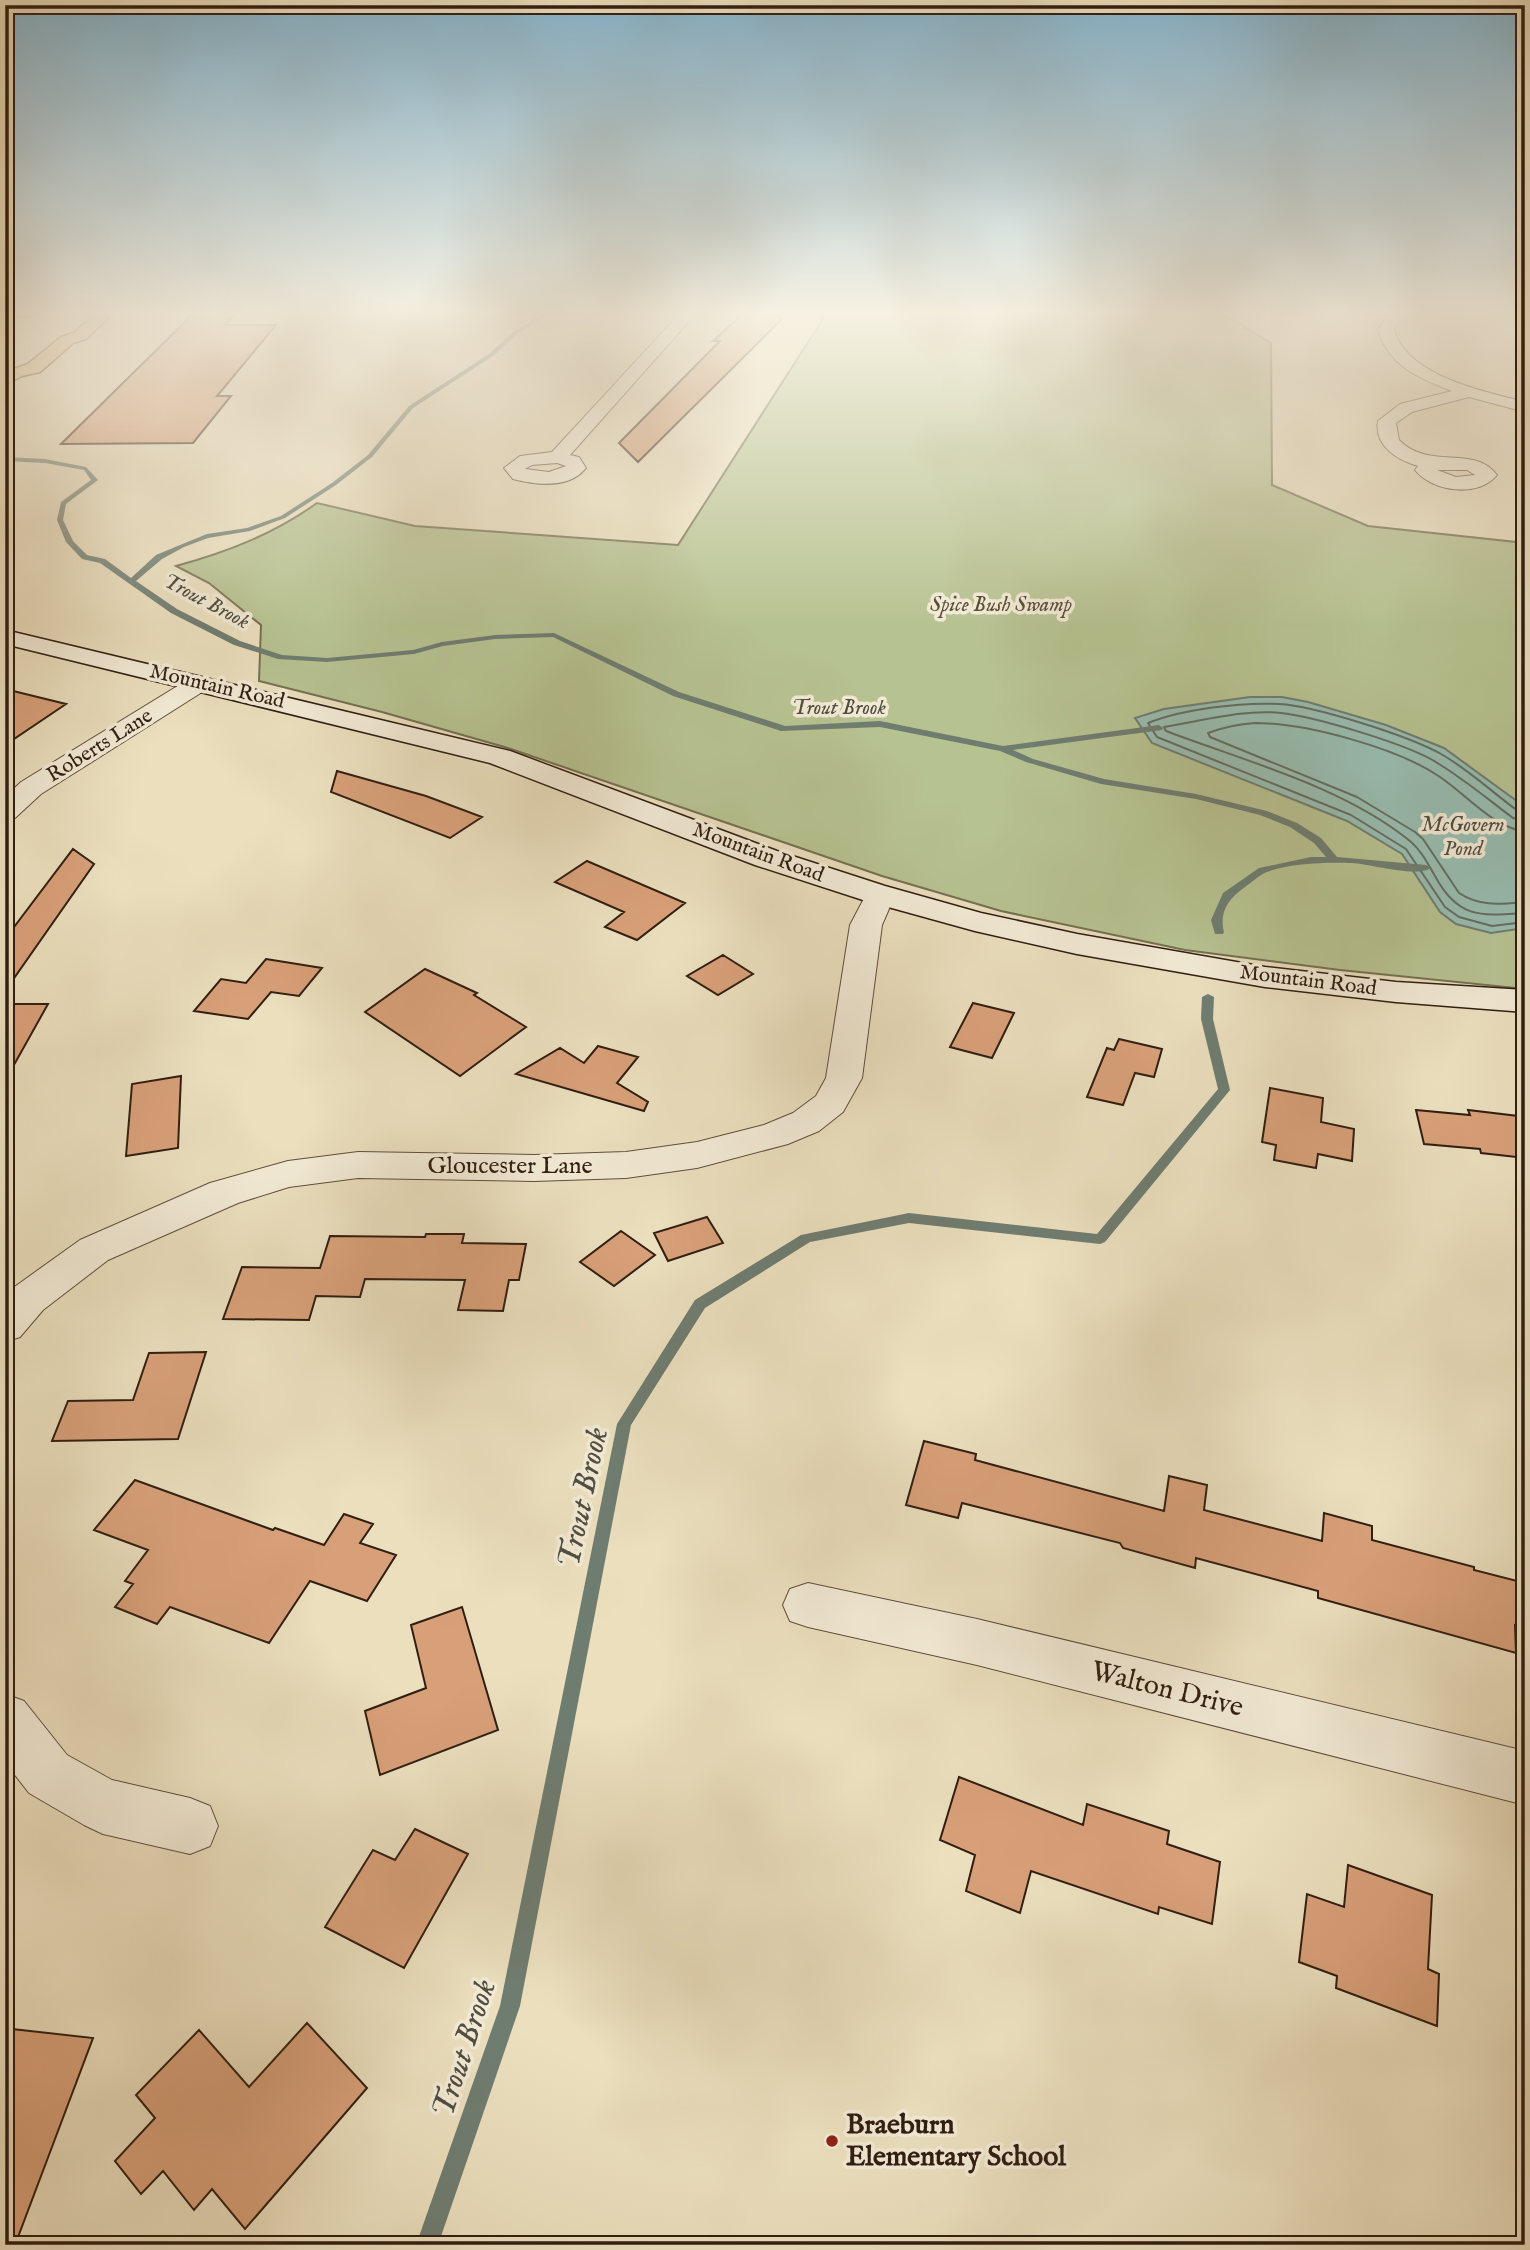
<svg xmlns="http://www.w3.org/2000/svg" width="1530" height="2250" font-family="'IM FELL English',serif">
<style>
.green{fill:#b7c291;stroke:#747052;stroke-width:2}
.water{fill:#98bdb1;stroke:#6f7d71;stroke-width:2}
.lines{fill:none;stroke-linecap:round;stroke-linejoin:round}
.shore{stroke:#646e62;stroke-width:2}
.stream{fill:#6f7d71;fill-rule:evenodd}
.building{fill:#d8a079;stroke:#311e12;stroke-width:2}
.street-casing{stroke:#604e3d;stroke-width:2}
.secondary-casing{stroke:#311e12;stroke-width:3}
.primary-casing{stroke:#311e12;stroke-width:3}
.street{fill:#f2ead5;fill-rule:evenodd}
.secondary{fill:#f2ead5;fill-rule:evenodd}
.primary{fill:#e6c07f;fill-rule:evenodd}
.poi-dot{fill:#8f2418;stroke:#f2ead5;stroke-width:2.5}
.labels{text-anchor:middle;dominant-baseline:central;stroke-width:7;stroke-linejoin:round;paint-order:stroke}
.far-water-label{font-size:21px;font-style:italic;fill:#504e42;stroke:#f2ead5}
.far-park-label{font-size:21px;font-style:italic;fill:#594f38;stroke:#f2ead5}
.far-street-label{font-size:21px;fill:#311e12;stroke:#f2ead5}
.street-label{font-size:24px;fill:#311e12;stroke:#f2ead5}
.near-street-label{font-size:28px;fill:#311e12;stroke:#f2ead5}
.near-poi-label{font-size:28px;font-weight:bold;fill:#311e12;stroke:#f2ead5;text-anchor:start}
.near-water-label{font-size:32px;font-style:italic;fill:#504e42;stroke:#f2ead5}
</style>
<rect width="100%" height="100%" fill="#ebdfbe"/>
<filter id="stains"><feTurbulence type="fractalNoise" baseFrequency=".00286" numOctaves="4"/><feColorMatrix values="0 0 0 0 .2 0 0 0 0 .09 0 0 0 0 .02 0 0 0 .5 -.17"/></filter>
<radialGradient id="worn" r=".72"><stop offset=".6" stop-color="#630" stop-opacity="0"/><stop offset="1" stop-color="#630" stop-opacity=".3"/></radialGradient>
<path class="green" d="M 828,311 L 1218,311 L 1271,343 L 1272,485 L 1368,526 L 1525,543 L 1525,989 L 1340,970 L 1185,950 L 1001,911 L 882,876 L 508,748 L 382,712 L 259,681 L 261,625 L 209,583 L 176,566 C 227,552 274,534 317,503 L 415,526 L 678,545 Z"/>
<path class="water" d="M 1250,697 L 1282,697 L 1308,702 L 1386,725 L 1444,748 L 1525,807 L 1525,928 L 1491,933 L 1456,924 L 1440,912 L 1402,854 L 1347,821 L 1152,743 L 1135,718 L 1164,709 Z"/>
<g class="lines">
<path class="shore" d="M 1525,812 L 1518,811 C 1493,793 1468,769 1441,754 C 1409,736 1315,706 1279,704 C 1241,702 1183,709 1148,723 L 1157,737 L 1351,815 L 1406,849 L 1445,907 L 1459,917 L 1492,926 L 1525,922
M 1525,821 L 1513,818 C 1489,800 1465,780 1439,764 C 1411,745 1316,717 1281,713 C 1243,709 1202,721 1164,727 L 1166,731 C 1245,761 1344,787 1410,841 C 1421,850 1428,864 1435,876 C 1458,919 1481,916 1525,913
M 1525,832 C 1490,825 1468,796 1440,777 C 1398,748 1306,723 1255,723 C 1238,724 1224,727 1208,733 L 1210,737 L 1357,797 L 1415,832 L 1423,839 L 1459,893 C 1480,907 1501,904 1525,902"/>
<path class="stream" d="M 551,310 L 557,310 L 517,334 L 493,356 L 413,408 L 372,457 L 336,485 L 285,518 L 250,531 L 208,538 L 184,547 L 162,559 L 136,581 L 177,609 L 240,641 L 282,655 L 327,658 L 413,650 L 442,642 L 495,635 L 554,633 L 679,692 L 785,726 L 880,721 L 1003,746 L 1159,725 L 1163,728 L 1162,730 L 1013,750 L 1033,759 L 1104,779 L 1196,794 L 1267,811 L 1297,823 L 1321,838 L 1337,857 L 1426,865 L 1431,868 C 1416,878 1371,864 1352,863 C 1328,862 1289,863 1267,872 C 1259,875 1251,883 1245,887 C 1228,899 1219,912 1224,932 L 1223,934 L 1215,934 L 1211,920 L 1223,893 L 1259,868 L 1311,857 L 1326,857 L 1314,843 L 1290,827 L 1260,815 L 1196,799 L 1101,784 L 1026,762 L 1000,751 L 880,727 L 781,731 L 673,696 L 553,637 L 495,639 L 443,646 L 414,654 L 327,662 L 278,659 L 234,645 L 171,613 L 100,563 L 82,559 L 66,542 L 57,520 L 61,502 L 91,480 L 84,470 L 45,463 L 5,461 L 5,457 L 45,459 L 86,467 L 98,480 L 66,504 L 63,520 L 73,541 L 87,555 L 105,559 L 131,578 L 156,555 L 180,545 L 207,534 L 247,528 L 281,516 L 332,483 L 368,455 L 409,406 L 489,354 L 513,332 Z
M 1208,994 L 1214,997 L 1213,1019 L 1230,1090 L 1105,1242 L 1100,1244 L 909,1223 L 810,1242 L 705,1308 L 631,1425 L 520,2006 L 438,2245 L 416,2245 L 500,2006 L 617,1424 L 695,1300 L 801,1235 L 909,1213 L 1097,1234 L 1218,1089 L 1201,1019 L 1202,997 Z"/>
</g>
<path class="building" d="M 196,311 L 238,311 L 225,325 L 276,325 L 217,396 L 231,396 L 193,443 L 61,444 Z
M 746,311 L 783,311 L 778,315 L 782,319 L 638,462 L 619,443 L 720,341 L 713,341 Z
M 5,689 L 66,704 L 5,745 Z
M 337,771 L 426,796 L 482,817 L 450,838 L 331,792 Z
M 73,849 L 94,864 L 5,991 L 5,939 Z
M 587,861 L 685,903 L 637,940 L 605,927 L 624,912 L 555,882 Z
M 723,955 L 753,974 L 718,995 L 687,976 Z
M 266,959 L 322,968 L 299,996 L 271,992 L 248,1019 L 194,1011 L 221,979 L 246,983 Z
M 425,969 L 477,993 L 474,995 L 526,1027 L 460,1076 L 365,1012 Z
M 973,1003 L 1014,1013 L 992,1058 L 950,1047 Z
M 5,1004 L 48,1004 L 5,1081 Z
M 1119,1039 L 1162,1049 L 1154,1077 L 1135,1073 L 1123,1105 L 1087,1097 L 1107,1048 L 1114,1050 Z
M 598,1046 L 638,1057 L 617,1083 L 648,1102 L 644,1111 L 516,1074 L 560,1048 L 584,1063 Z
M 181,1076 L 178,1148 L 126,1156 L 132,1084 Z
M 1270,1088 L 1323,1098 L 1321,1122 L 1354,1129 L 1352,1161 L 1318,1154 L 1316,1168 L 1274,1160 L 1276,1145 L 1262,1142 Z
M 1416,1110 L 1470,1115 L 1468,1110 L 1518,1116 L 1525,1138 L 1525,1158 L 1481,1153 L 1480,1149 L 1424,1144 Z
M 707,1217 L 723,1243 L 668,1261 L 654,1233 Z
M 621,1231 L 655,1255 L 614,1286 L 580,1262 Z
M 426,1234 L 464,1234 L 462,1243 L 526,1244 L 519,1280 L 509,1280 L 503,1311 L 458,1310 L 465,1280 L 365,1279 L 360,1297 L 316,1296 L 309,1320 L 223,1319 L 242,1267 L 320,1268 L 330,1236 L 425,1237 Z
M 206,1352 L 178,1439 L 52,1441 L 68,1401 L 133,1400 L 149,1353 Z
M 924,1441 L 976,1454 L 975,1460 L 1164,1511 L 1169,1476 L 1207,1485 L 1204,1510 L 1322,1541 L 1324,1513 L 1372,1526 L 1372,1540 L 1474,1567 L 1474,1570 L 1525,1583 L 1525,1627 L 1515,1625 L 1516,1653 L 1318,1598 L 1318,1591 L 1196,1558 L 1195,1568 L 1123,1548 L 1120,1543 L 962,1503 L 958,1518 L 906,1505 Z
M 135,1480 L 273,1530 L 275,1528 L 324,1545 L 344,1514 L 373,1524 L 360,1543 L 396,1555 L 367,1601 L 310,1581 L 269,1643 L 170,1607 L 157,1624 L 115,1607 L 133,1584 L 125,1581 L 148,1550 L 94,1530 Z
M 462,1607 L 498,1730 L 380,1775 L 365,1711 L 426,1688 L 411,1625 Z
M 959,1777 L 1083,1825 L 1087,1804 L 1169,1831 L 1167,1844 L 1220,1862 L 1212,1924 L 1159,1907 L 1158,1914 L 1031,1871 L 1020,1913 L 966,1891 L 975,1855 L 940,1840 Z
M 415,1829 L 468,1854 L 404,1968 L 325,1927 L 373,1850 L 395,1860 Z
M 1348,1865 L 1432,1895 L 1428,1969 L 1439,1974 L 1437,2026 L 1336,1988 L 1337,1976 L 1299,1962 L 1307,1894 L 1344,1907 Z
M 307,2023 L 367,2088 L 245,2229 L 212,2189 L 194,2210 L 163,2171 L 141,2194 L 115,2161 L 155,2118 L 136,2095 L 199,2030 L 249,2087 Z
M 12,2029 L 93,2038 L 15,2245 L 5,2245 L 5,2045 Z"/>
<g class="lines">
<g class="street-casing">
<path id="street" d="M 683,310 L 699,310 L 570,455 L 579,457 L 586,468 C 569,489 536,485 513,479 L 504,468 L 520,456 L 552,452 ZM 557,463 L 566,466 L 549,472 L 525,469 L 532,465 Z
M 1396,310 L 1416,310 L 1400,320 L 1394,329 C 1406,376 1483,391 1525,402 L 1525,412 L 1469,397 L 1412,412 L 1396,423 L 1399,440 C 1430,471 1474,444 1497,475 C 1479,498 1432,492 1415,470 L 1418,466 C 1397,460 1374,446 1378,421 L 1400,404 L 1452,391 C 1420,379 1387,365 1378,329 L 1390,314 ZM 1437,470 L 1467,470 L 1475,475 L 1456,477 Z
M 198,677 L 207,679 L 210,684 L 207,689 L 41,794 L 15,818 L 5,820 L 5,797 L 21,782 L 189,679 Z
M 880,886 L 891,889 L 895,895 L 882,925 L 862,1078 L 843,1112 L 819,1131 L 788,1144 L 697,1168 L 626,1178 L 534,1181 L 358,1178 L 289,1187 L 238,1203 L 108,1260 L 43,1310 L 20,1337 L 5,1342 L 5,1297 L 13,1288 L 80,1240 L 210,1183 L 288,1161 L 358,1152 L 534,1155 L 626,1152 L 697,1142 L 764,1125 L 793,1113 L 816,1096 L 826,1078 L 850,925 L 869,889 Z
M 808,1583 L 977,1619 L 1525,1751 L 1525,1805 L 977,1665 L 808,1627 L 790,1621 L 783,1605 L 790,1589 Z
M 5,1694 L 24,1701 L 67,1755 L 112,1780 L 190,1798 L 210,1806 L 218,1826 L 210,1846 L 190,1854 L 103,1834 L 84,1825 L 29,1793 L 5,1762 Z"/>
</g>
<g class="secondary-casing">
<path id="secondary" d="M 6,310 L 39,310 C 33,317 17,318 7,315 Z
M 5,630 L 510,751 L 777,851 L 885,886 L 981,913 L 1077,934 L 1265,967 L 1396,982 L 1525,990 L 1525,1012 L 1396,1002 L 1265,987 L 1077,954 L 975,931 L 863,900 L 755,865 L 490,763 L 5,644 Z"/>
</g>
<g class="primary-casing">
<path id="primary" d="M 99,310 L 116,310 L 86,339 L 73,343 L 40,372 L 22,376 L 5,385 L 5,372 L 28,364 L 61,337 L 74,333 Z"/>
</g>
<use href="#street" class="street"/>
<use href="#secondary" class="secondary"/>
<use href="#primary" class="primary"/>
</g>
<linearGradient id="sky" x2="0" y2="1"><stop stop-color="#88b8d2"/><stop offset="0.5" stop-color="#f6f1e2"/><stop offset="1" stop-color="#f6f1e2" stop-opacity="0"/></linearGradient>
<rect width="1530" height="626" fill="url(#sky)"/>
<circle class="poi-dot" cx="832" cy="2141" r="7"/>
<g class="labels">
<g class="far-water-label">
<text transform="translate(206 602) rotate(28)">Trout Brook</text>
<text x="839" y="708">Trout Brook</text>
<text x="1463" y="825">McGovern<tspan x="1463" dy="24">Pond</tspan></text>
</g>
<g class="far-park-label">
<text x="1001" y="605">Spice Bush Swamp</text>
</g>
<g class="far-street-label">
<text transform="translate(217 687) rotate(13)">Mountain Road</text>
<text transform="translate(100 746) rotate(-32)">Roberts Lane</text>
<text transform="translate(758 853) rotate(20)">Mountain Road</text>
<text transform="translate(1308 981) rotate(7)">Mountain Road</text>
</g>
<g class="street-label">
<text x="510" y="1166">Gloucester Lane</text>
</g>
<g class="near-street-label">
<text transform="translate(1167 1690) rotate(14)">Walton Drive</text>
</g>
<g class="near-poi-label">
<text x="846" y="2125">Braeburn<tspan x="846" dy="32">Elementary School</tspan></text>
</g>
<g class="near-water-label">
<text transform="translate(584 1498) rotate(-78)">Trout Brook</text>
<text transform="translate(465 2049) rotate(-72)">Trout Brook</text>
</g>
</g>
<rect width="1530" height="2250" fill="none" stroke="#ebdfbe" stroke-width="28"/>
<rect x="7" y="7" width="1516" height="2236" fill="none" stroke="#311e12" stroke-width="3.5"/>
<rect x="14" y="14" width="1502" height="2222" fill="none" stroke="#311e12" stroke-width="2"/>
<rect width="100%" height="100%" filter="url(#stains)"/>
<rect width="100%" height="100%" fill="url(#worn)"/>
</svg>
